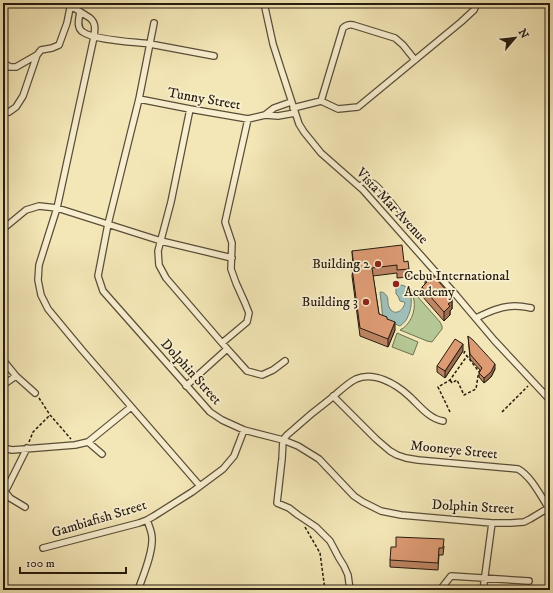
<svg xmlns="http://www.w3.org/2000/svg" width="553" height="593" font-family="'IM FELL DW Pica',serif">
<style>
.green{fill:#b5c794;stroke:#6d7151}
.water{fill:#9ebeb7;stroke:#6e7d73}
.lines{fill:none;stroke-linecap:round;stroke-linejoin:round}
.service-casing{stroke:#594e38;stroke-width:5}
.minor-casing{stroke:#594e38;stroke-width:8}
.path{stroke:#251b0e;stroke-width:1.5;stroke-dasharray:3 2;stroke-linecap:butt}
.service{stroke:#f8efd0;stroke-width:3}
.minor{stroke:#f8efd0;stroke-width:5.5}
.wall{fill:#be8564;stroke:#251b0e}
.shaded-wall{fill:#9b6c51;stroke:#251b0e}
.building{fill:#dd9b74;stroke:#251b0e}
.poi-dot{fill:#8f2418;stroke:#f8efd0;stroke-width:1.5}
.labels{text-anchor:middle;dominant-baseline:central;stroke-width:3.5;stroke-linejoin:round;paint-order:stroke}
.street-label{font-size:14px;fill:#251b0e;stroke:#f8efd0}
.poi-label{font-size:14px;fill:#251b0e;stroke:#f8efd0;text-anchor:end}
</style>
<rect width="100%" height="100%" fill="#f4e7b7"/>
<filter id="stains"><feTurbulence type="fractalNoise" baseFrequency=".005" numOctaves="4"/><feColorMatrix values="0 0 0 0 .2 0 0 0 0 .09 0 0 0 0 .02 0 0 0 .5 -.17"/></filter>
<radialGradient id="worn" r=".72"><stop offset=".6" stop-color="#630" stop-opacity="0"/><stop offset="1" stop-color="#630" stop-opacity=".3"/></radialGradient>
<path class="green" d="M 410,288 L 440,322 L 442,326 L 442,329 L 432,342 L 427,341 L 400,330 C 410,325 416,312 414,300 C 413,296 411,292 410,288 Z
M 397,333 L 418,342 L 413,355 L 392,347 Z"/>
<path class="water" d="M 399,285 C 414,284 413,307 408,316 C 407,320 404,323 400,326 L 383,319 L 380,292 C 382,292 384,292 386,295 C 389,298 387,303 389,307 C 394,317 403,311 405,303 L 404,302 L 400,301 L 398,296 L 396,294 L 396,288 Z"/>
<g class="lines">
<g class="service-casing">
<path id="service" d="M 358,185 C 362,184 368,180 373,182 C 380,184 401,214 407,221"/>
</g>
<g class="minor-casing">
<path id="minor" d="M 264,3 L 273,44 L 281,69 L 299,124 L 304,132 L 321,153 L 363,190 L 456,295 L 494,340 L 550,400
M 71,6 L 90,18 C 96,23 95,29 94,37 L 57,208 L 39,265 L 38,280 L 41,295 L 48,309 L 82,350 L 200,486
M 80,12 C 79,18 76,28 83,32 C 93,40 135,42 150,44 C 171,48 193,52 214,56
M 154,23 L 139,99 L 108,224 L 98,276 L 103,291 L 210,412 L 222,420 L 244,430 L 283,440 L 298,446 L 319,459 L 354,496 L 363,502 L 381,511 L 401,515 L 492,523 L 511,523 L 524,522 L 530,519 L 550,507
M 3,63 L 10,67 L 16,67 L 37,55
M 139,99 L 190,109 L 248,119 L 265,115
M 321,101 L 343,28 C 346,25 349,24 353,25 L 395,38 L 403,45 L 415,60
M 291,102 L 274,108 L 265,115 L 278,116 L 295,113
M 293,108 L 321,101 L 338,109 L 358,107 L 461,22 L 474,10 L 477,3
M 190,109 L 171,202 L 158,251 L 159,265 L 166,278 L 222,343 L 247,371 L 262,375 L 273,370 L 285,361
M 9,112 L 16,107 L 23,96 L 37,55 L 41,50 L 52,48 L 59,45 L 67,23 L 71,3
M 3,229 L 26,210 L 39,206 L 57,208 L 161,241 L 232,258
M 476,318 C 488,312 501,306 515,306 C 520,306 526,307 531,308
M 222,343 L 247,322 L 249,313 L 245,303 L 236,283 L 231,269 L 232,243 L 225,222 L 248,119
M 3,360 L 16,376 L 35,393
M 3,385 L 16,376
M 186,386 L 227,349
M 333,396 L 376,439 L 390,451 L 397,455 L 406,458 L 418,460 L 518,469 C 532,477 541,497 550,510
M 88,442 L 102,454
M 3,448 L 12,450 L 75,445 L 88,442 L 131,407
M 3,489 L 7,488 L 27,448
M 3,489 L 10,498 L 25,507
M 43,548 L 139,523 L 147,520 L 154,516 L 192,492 L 223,469 L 234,456 L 244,430
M 138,590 C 143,576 153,553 152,538 C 152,532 149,526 147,520
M 350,590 L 348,575 L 344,566 L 339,558 L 330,541 L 316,527 L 298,515 L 289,508 L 277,503 L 282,459 L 283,440 L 287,435 L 294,429 C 305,419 317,409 329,400 C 338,393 346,384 356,379 C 374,371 396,384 409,396 C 419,405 429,419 443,421
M 440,590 L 451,576 L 529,581
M 483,590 L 492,523"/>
</g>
<path class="path" d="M 465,351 L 464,353 L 467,356
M 39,398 L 50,415 L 71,439
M 450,412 L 438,387 L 450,380 L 467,356 L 480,373 L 478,376 L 476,389 L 464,395 L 457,380 L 452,383 L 450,380
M 502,412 L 528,386
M 29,442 L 33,432 L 50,415
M 305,527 L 320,553 L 325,590"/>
<use href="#service" class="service"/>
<use href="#minor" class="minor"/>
</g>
<path class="wall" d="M 352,251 L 404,262 L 409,269 L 409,277 L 397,278 L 397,273 L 373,276 L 379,314 L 387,319 L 395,330 L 388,347 L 360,336 L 352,276 L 353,268 Z
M 425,280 L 452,297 L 452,309 L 450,311 L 450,315 L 444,321 L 422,296 L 422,287 L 425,284 Z
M 468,336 L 495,369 L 491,377 L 484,383 L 479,377 L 479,373 L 480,370 L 470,359 Z
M 463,351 L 445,378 L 437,372 L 437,366 Z
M 444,546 L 443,555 L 439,555 L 438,570 L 390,567 L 390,560 L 396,547 Z"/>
<path class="shaded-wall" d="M 452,297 L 452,309 L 450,311 L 450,315 L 444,321 L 444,312 L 450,298 Z
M 395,322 L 395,330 L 388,347 L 388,339 Z
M 463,344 L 463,351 L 445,378 L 445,371 Z
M 495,364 L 495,369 L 491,377 L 484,383 L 484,378 Z"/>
<path class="building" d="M 402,245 L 404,262 L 408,261 L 409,269 L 397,270 L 397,265 L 372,268 L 379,314 L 387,317 L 387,319 L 395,322 L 388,339 L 360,328 L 352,268 L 354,267 L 352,251 Z
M 432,274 L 452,297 L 450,298 L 452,301 L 448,304 L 450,306 L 444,312 L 422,287 L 427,282 L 425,280 Z
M 468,336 L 473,340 L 495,364 L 491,372 L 484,378 L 479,373 L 482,368 L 470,354 Z
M 455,339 L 463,344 L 445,371 L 437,366 Z
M 396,537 L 444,539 L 443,548 L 439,548 L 438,563 L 390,560 L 391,547 L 396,547 Z"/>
<g class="poi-dot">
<circle cx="378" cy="264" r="4"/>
<circle cx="396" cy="284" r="4"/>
<circle cx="366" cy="302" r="4"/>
</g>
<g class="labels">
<g class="street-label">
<text transform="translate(204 99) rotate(10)">Tunny Street</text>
<text transform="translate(392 206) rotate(47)">Vista Mar Avenue</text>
<text transform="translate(191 372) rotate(48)">Dolphin Street</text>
<text transform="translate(454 450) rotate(6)">Mooneye Street</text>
<text transform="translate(473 507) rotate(3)">Dolphin Street</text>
<text transform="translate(99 519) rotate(-17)">Gambiafish Street</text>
</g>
<g class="poi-label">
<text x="370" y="264">Building 2</text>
<text x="404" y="276" text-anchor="start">Cebu International<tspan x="404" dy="16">Academy</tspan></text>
<text x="358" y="302">Building 3</text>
</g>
</g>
<rect width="553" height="593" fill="none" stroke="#f4e7b7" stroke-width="16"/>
<rect x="4" y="4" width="545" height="585" fill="none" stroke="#251b0e" stroke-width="2"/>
<rect x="8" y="8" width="537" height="577" fill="none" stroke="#251b0e"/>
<g transform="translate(515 38) rotate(62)" stroke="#f8efd0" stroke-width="3" paint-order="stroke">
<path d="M0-3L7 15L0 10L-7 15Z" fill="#251b0e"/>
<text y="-6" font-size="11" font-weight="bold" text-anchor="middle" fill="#251b0e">N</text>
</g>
<path d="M20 567v6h106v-6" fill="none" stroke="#251b0e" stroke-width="2"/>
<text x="26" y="567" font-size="12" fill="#251b0e" stroke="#f8efd0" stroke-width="3" paint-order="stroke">100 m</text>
<rect width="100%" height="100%" filter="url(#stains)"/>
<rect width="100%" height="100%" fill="url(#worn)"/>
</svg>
